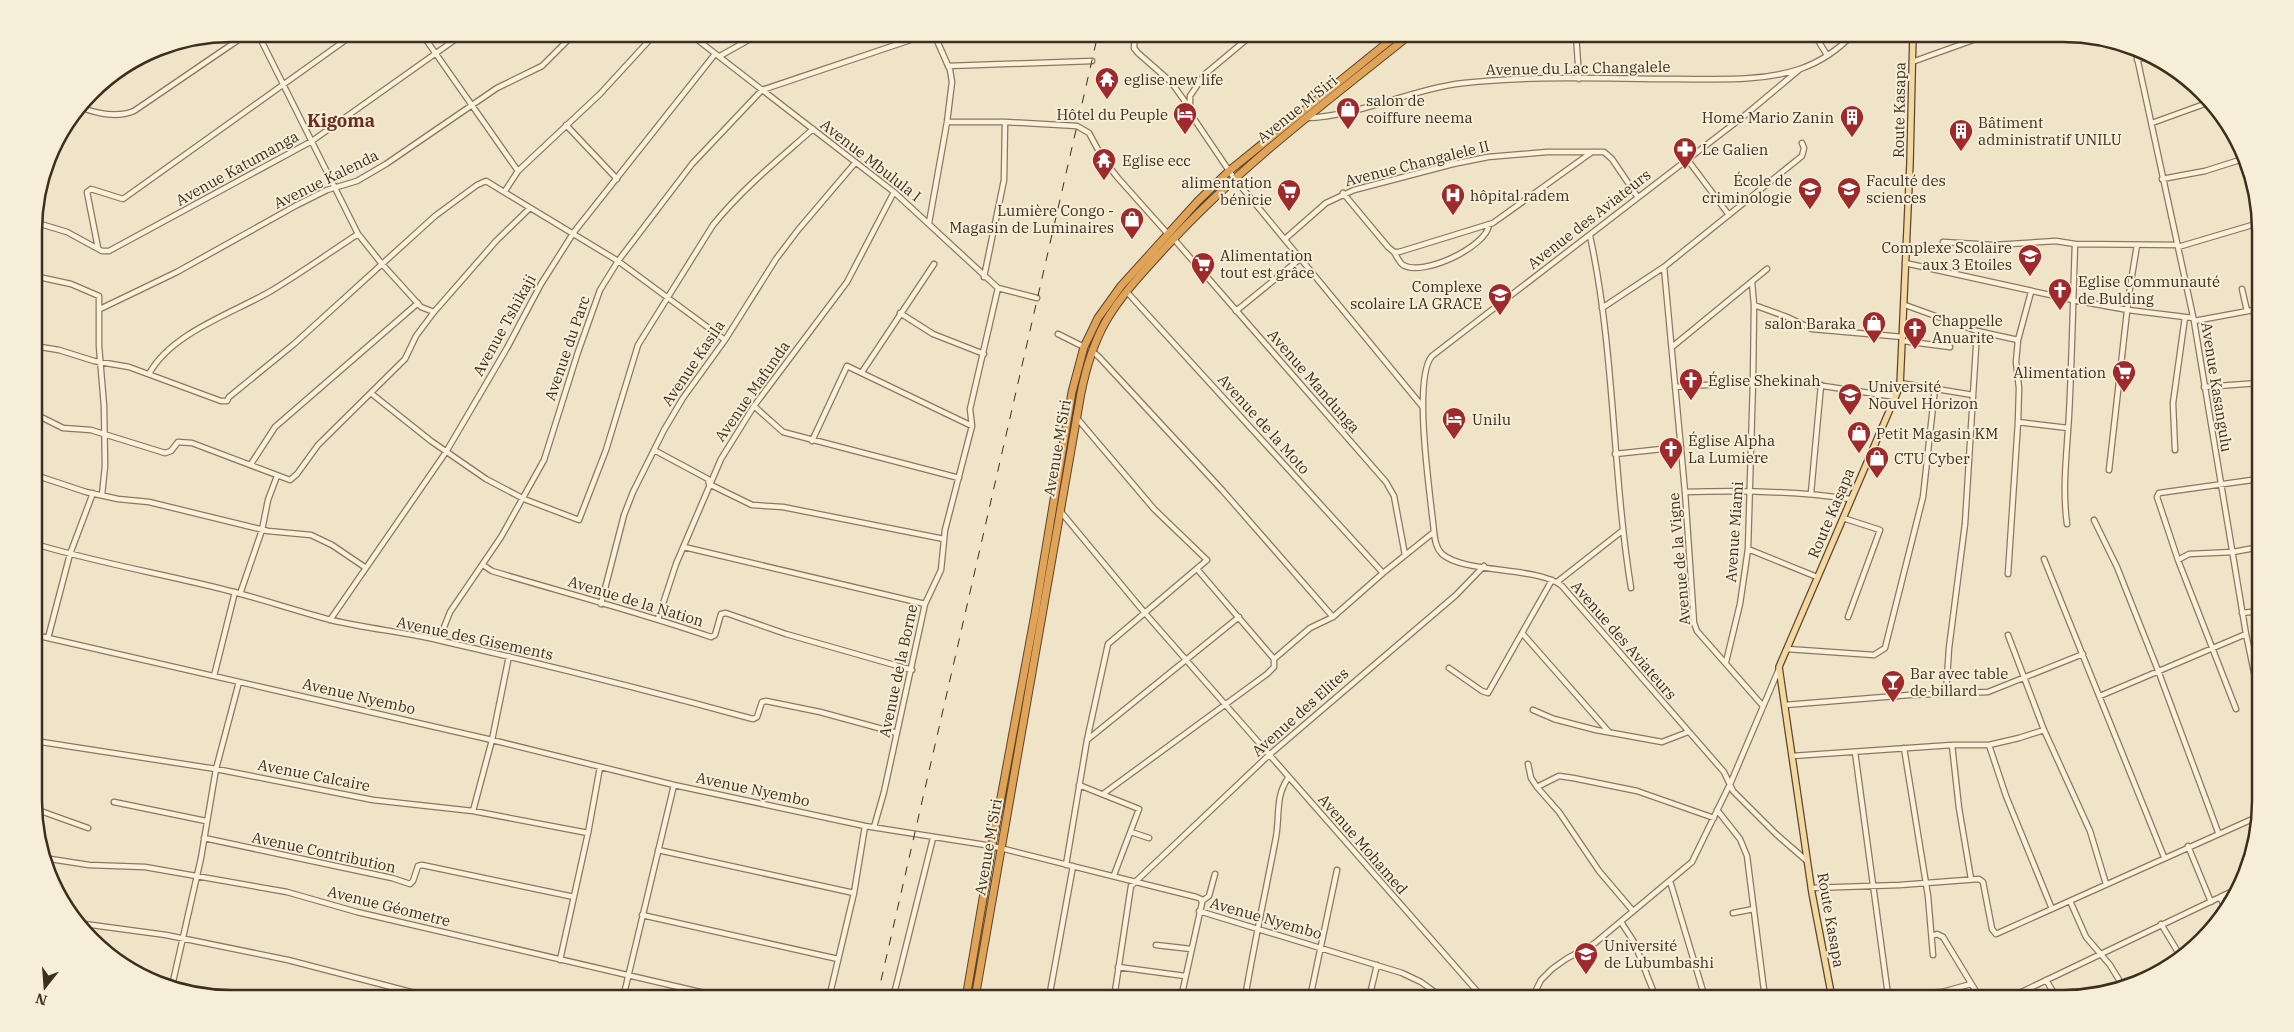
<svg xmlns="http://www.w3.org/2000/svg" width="2294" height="1032" font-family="'IBM Plex Serif',serif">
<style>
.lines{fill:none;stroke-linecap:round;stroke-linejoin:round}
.minor-casing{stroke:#8d765c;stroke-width:7}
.major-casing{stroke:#5b4430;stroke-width:8}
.highway-casing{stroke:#5b4430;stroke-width:9}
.minor{stroke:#faf1dc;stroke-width:4.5}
.major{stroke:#f3d9a0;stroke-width:5.5}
.highway{stroke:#e0a458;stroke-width:7}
.rail{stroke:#3d2e20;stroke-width:1;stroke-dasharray:9 9;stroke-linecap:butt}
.labels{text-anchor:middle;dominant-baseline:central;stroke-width:4;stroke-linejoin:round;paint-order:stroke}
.street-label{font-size:15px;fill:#3d2e20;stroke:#f7eed8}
.poi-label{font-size:15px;fill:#3d2e20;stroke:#f7eed8;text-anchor:start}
.quarter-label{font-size:18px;font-weight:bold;fill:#6b2e1e;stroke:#f7eed8}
.rim{fill:none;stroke:#3d2e20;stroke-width:2.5}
</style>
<rect width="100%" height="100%" fill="#f0e4c8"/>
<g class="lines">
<g class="minor-casing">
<path id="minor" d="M 258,34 L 358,234 L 382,264 L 421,307 L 434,312
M 422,34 L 518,171
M 690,34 L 894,192 L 998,288 L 1037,298
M 1135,34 L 1134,48 L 1138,53 L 1171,82 L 1189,107
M 1253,34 L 1204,75 L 1190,96 L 1190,113 L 1234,178 L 1422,406
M 1377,34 L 1385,44
M 1576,34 L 1579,79
M 1814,34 L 1827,55
M 2135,48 L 2194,321 L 2246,634 L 2260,701
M 720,56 L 759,34
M 2137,60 L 2149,55
M 1912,62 L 1990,34
M 948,66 L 1092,61
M 1800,69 L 1744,116 L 1432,356 C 1412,379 1431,499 1434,532 C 1435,540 1436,548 1442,554 C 1465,574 1537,566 1562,586 L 1724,772 L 1733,791 L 1776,834 L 1807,861
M 82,108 C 99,114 117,118 134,111 L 247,34
M 1306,118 C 1360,116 1411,89 1464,83 C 1534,75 1606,79 1676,79 C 1716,79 1761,82 1800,69 C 1820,62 1839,49 1853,34
M 947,122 L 1005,122 L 1077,126 L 1089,133 L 1103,159 L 1118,178 L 1167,233
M 2152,123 L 2210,102
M 566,125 L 617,179
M 1687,159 L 1729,215
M 2162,179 L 2205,171 L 2246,158
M 505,191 L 518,171 L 600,94 L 655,34
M 1343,193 L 1388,247 L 1394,252 L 1399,252 L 1493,223 L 1592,152
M 34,222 L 67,232 L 102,251 L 109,251 L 312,141 L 463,34
M 929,223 L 947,122 L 952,82 L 950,70 L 934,34
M 1590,236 C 1615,351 1612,471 1631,588
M 1173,238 L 1386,482 L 1394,496 L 1405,555
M 1285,239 L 1326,203 L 1354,190 L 1453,164 L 1488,157 L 1547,152 L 1604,152 L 1612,159 L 1637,196
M 1943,242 L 1994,245 L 2056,241 L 2075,244 L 2178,245
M 2178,247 L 2259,223
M 98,248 L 87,192 L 91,189 L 123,199 L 354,34
M 1394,252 C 1397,257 1399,262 1403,265 C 1423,277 1486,247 1489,225
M 1905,263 L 2073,300 L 2128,310 L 2193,318
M 1664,267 L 1685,492 L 1694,623 L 1697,631 L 1763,706
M 34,276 L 71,284 L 99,296 L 99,346 L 104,406 L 105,466 L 102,495
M 984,277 L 1004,180 L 1005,122
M 2242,289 L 2247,311
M 1126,291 L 1383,573
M 1754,305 L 1787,317 L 1812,329 L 1903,337
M 1905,305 L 1977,331 L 2018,340
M 1602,308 L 1664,267 L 1802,156 L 1804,148 L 1802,143
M 100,309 L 177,272 L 297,205 L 327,190 L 357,181 L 386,164 L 497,88 L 542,66 L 574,34
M 1236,311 L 1301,258
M 900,313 L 933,334 L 984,354
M 2194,321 L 2259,309
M 1058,334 L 1084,347
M 1903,341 L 1950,347
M 34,346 L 59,350 L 94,361 L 129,367 L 221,401 L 227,401 L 229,397 L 294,344 L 435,216 L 477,185 L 486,181 L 618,261 L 725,340
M 1672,347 L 1767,269
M 1092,351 L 1099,357 L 1223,491 L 1333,617
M 862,372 L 934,264
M 149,374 C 171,333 233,313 271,291 C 301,273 329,253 358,234
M 1900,383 L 1973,395
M 1675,387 L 1784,380 L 1896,397
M 2204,387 L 2259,383
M 372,394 L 431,441 L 486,479 L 524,499 L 579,520 L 606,450 L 638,345 L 713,225 C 742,189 778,160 813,129
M 754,406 L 783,432 L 959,478
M 35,414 L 63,428 L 91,430 L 165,453 L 171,451 L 178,442 L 192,443 L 290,480 L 297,474 L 318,445 L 405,359 L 416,336 L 434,312 L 496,241 L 530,208
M 2018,422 L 2068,428
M 812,441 L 847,366 L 972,426
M 654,450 L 708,479 L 709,484 L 752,505 L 783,507 L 944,539
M 2175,450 L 2173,403 L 2185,317
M 1615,454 L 1681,447
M 251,464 L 275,427 L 418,303
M 2109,470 L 2129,294 L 2137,245
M 35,475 L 86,492 L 118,499 L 149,502 L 268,531 L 311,535 L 332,545 L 366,568
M 1685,492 C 1741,490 1795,491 1850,499
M 1811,493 L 1821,385
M 1061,512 L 1144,612 L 1483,998
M 1843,518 L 1880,530 L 1848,617
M 2094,520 L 2117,567 L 2159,673 L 2218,832
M 2067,524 C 2062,487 2067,452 2069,415 C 2072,358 2073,301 2075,244
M 35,544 C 95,562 157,573 218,588 C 256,597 293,610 331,620 C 368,629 406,632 442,641 C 547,665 650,691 753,719 L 757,717 L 762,702 L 766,701 L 820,712 L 897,733
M 684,547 L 925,604
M 1748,549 L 1817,577
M 2044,559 L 2164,857
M 2178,560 L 2189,554 L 2233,552 L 2260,547
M 483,565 L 492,571 C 565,593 639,612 711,637 L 715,635 L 721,614 L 726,613 L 786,634 L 912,670
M 1197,569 L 1274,659
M 2008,574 L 2018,422 L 2019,388 L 2016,362 L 2018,340 L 2031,292
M 1557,582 L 1622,531
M 240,594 L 262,530 L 268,500 L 277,476
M 601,604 L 624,515 L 633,492 L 664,430 L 683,398 L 725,340 L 776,259 L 798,230 L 855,163
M 2242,613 L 2260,611
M 658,619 L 676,564 L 721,459 L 754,406 L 847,282 L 894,192
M 330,620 L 446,452 L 507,348 L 541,284 L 574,232 L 715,54
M 1522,633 L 1609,732
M 35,635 L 492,740 L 674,785 L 865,826 L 992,846 L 1196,897 L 1201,899 L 1202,903 L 1181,998
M 2008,635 L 2044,730 L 2090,831 L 2106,884
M 48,638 L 70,554 L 93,493
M 439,640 L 450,612 L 501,537 L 544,460 L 578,352 L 600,290 L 618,261 L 692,164 L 762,90 L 928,34
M 35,643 L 37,635
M 1787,649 L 1874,655 L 1885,648 L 1923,497 L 1935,388
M 1726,662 L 1740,604 L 1748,549 L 1753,381 L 1754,305 L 1752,282
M 1449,668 L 1482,691 L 1488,693 L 1552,580
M 214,676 L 235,592
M 1946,694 L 1949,648 L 1965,524 L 1977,331
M 2100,696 L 2246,634
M 1785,705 L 1909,695 L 1988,692 L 2083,654
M 2236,709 L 2178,560 L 2157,497 L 2159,493 L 2259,479
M 1533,710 L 1554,719 L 1596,730 L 1662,742 L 1688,732
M 1087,740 L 1239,617
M 35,741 L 216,769 L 373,800 L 473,811 L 588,833
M 1952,745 L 1959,808 L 1971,879
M 1989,745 L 2006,796 L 2052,909
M 1904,748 L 1928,896 L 1933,955
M 1855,752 L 1888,995
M 1792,756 L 1952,745 L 1989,745 L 2019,738 L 2044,730
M 1528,764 L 1531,778 L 1537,787 L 1559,812 L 1599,871 L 1633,911
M 1079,785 L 1139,809 L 1114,875
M 1537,787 L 1559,776 L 1573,778 L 1637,791 L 1714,818
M 1103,794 L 1267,674 L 1274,667 L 1274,659 L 1310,628 L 1333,617 L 1383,573 L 1434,532
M 114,802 L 206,821
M 35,809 L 88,828
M 1717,810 L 1740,839 L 1747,856 L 1765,998
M 473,811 L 492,740 L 509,656
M 874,827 L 884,792 L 925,604 L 941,570 L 945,530 L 972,426 L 970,409 L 998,288
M 1131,832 L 1149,838
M 204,838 L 392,878 L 410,884 L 413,881 L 418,866 L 422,865 L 574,897
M 2188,846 L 2211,902
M 658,850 L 854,893
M 44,858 L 89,865 L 145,867 L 287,892 L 357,912 L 726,998
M 1066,865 L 1087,740 L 1108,644 L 1207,560 L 1154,509 L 1076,417
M 1670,881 L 1705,998
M 1811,888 L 1900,885 L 1979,879 L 1983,882 L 1992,929 L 1996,934 L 2257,817
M 2220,897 L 2225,908
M 1202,901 L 1209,896 L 1215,874
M 2070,901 L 2086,937 L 2110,965 L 2124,988
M 1199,911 L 1402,973 L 1421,982 L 1443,998
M 1733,913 L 1754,909
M 642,915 L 838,959
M 1621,922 L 1634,942 L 1656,998
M 77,923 L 166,935 L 288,960 L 434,998
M 2161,924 L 2181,957
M 1932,936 L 1937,934 L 1943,937 L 1980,998
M 1156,945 L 1191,949
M 560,960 L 588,833 L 600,767
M 1118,967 L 1185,976
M 2046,980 L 2057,998
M 172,986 L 201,858 L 216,769 L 239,682
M 623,998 L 674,785
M 829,998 L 854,893 L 865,826
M 893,998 L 933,838
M 1049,998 L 1073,866
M 1114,998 L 1131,886 L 1269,755 L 1456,595 L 1484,566
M 1245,998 C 1254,944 1266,890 1276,837 C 1280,815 1275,797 1288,778
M 1310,998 L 1337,870
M 1369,998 L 1377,965
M 1532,998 L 1541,980 L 1552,969 L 1566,959 L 1595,943 L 1692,862 L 1731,782 L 1779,669
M 1857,998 L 1942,992 L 1971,984
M 2009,998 L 2237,889"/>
</g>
<g class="major-casing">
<path id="major" d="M 1832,998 L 1812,893 L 1779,667 L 1900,386 L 1910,163 L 1913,34"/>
</g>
<g class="highway-casing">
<path id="highway" d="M 966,998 L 992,846 L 1035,614 L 1072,392 L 1084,347 L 1098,318 L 1121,286 L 1198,201 L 1229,171 L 1398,34
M 975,998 L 1081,393 C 1086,368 1093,344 1106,321 C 1122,294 1144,271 1165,248 C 1239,167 1326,102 1411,34"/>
</g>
<use href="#minor" class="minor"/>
<use href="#major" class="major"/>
<use href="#highway" class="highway"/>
<path class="rail" d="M 877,998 L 1098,34"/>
</g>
<defs>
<g id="temple-pin" transform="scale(1.25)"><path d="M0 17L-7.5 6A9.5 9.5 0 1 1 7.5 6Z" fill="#9e2a2b" stroke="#f7eed8"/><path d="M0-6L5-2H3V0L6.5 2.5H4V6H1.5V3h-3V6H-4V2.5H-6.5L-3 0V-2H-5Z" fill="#fff"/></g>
<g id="shop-pin" transform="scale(1.25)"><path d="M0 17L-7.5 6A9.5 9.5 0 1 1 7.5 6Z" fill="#9e2a2b" stroke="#f7eed8"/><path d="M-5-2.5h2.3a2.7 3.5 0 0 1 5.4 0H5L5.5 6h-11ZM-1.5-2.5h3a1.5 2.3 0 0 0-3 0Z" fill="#fff"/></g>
<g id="hotel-pin" transform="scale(1.25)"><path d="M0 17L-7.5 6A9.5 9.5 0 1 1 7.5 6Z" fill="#9e2a2b" stroke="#f7eed8"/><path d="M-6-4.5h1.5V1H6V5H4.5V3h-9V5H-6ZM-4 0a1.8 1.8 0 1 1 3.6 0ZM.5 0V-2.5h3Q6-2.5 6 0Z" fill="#fff"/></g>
<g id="building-pin" transform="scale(1.25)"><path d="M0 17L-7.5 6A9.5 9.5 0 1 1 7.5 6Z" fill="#9e2a2b" stroke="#f7eed8"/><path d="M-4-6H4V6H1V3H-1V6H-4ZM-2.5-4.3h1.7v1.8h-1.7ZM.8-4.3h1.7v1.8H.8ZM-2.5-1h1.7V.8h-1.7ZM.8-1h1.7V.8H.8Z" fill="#fff"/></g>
<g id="pharmacy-pin" transform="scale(1.25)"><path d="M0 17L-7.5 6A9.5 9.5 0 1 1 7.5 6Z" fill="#9e2a2b" stroke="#f7eed8"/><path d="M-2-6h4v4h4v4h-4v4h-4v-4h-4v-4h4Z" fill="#fff"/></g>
<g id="university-pin" transform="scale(1.25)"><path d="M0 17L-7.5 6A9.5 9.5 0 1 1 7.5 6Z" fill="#9e2a2b" stroke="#f7eed8"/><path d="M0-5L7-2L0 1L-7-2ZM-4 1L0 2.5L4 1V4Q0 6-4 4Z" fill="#fff"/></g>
<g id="supermarket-pin" transform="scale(1.25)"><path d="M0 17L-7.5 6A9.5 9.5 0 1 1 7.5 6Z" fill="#9e2a2b" stroke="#f7eed8"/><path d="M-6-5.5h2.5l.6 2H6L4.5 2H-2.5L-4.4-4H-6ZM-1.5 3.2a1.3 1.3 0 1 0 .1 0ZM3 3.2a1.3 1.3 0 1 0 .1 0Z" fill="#fff"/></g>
<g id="hospital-pin" transform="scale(1.25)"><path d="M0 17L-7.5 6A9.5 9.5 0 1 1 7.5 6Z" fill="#9e2a2b" stroke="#f7eed8"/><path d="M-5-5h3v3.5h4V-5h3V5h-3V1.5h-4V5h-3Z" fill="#fff"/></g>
<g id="school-pin" transform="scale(1.25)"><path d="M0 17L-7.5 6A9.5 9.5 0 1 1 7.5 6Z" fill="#9e2a2b" stroke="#f7eed8"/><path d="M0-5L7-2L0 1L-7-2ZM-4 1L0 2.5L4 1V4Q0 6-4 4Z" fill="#fff"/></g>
<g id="church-pin" transform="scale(1.25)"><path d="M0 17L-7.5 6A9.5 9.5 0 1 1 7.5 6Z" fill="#9e2a2b" stroke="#f7eed8"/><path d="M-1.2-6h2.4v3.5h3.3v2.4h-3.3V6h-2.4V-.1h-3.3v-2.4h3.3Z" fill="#fff"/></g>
<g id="bar-pin" transform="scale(1.25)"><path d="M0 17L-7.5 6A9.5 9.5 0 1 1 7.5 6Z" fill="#9e2a2b" stroke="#f7eed8"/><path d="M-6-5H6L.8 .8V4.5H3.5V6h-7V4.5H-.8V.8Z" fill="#fff"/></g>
</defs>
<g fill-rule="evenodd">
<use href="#temple-pin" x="1107" y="79"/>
<use href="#shop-pin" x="1348" y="109"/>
<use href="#hotel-pin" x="1185" y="114"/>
<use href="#building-pin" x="1852" y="117"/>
<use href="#building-pin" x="1961" y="131"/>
<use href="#pharmacy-pin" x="1685" y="149"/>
<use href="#temple-pin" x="1104" y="160"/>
<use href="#university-pin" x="1810" y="189"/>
<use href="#university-pin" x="1849" y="189"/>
<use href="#supermarket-pin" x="1289" y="191"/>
<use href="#hospital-pin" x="1453" y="195"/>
<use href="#shop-pin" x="1132" y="219"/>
<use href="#school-pin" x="2030" y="256"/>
<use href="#supermarket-pin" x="1203" y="264"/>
<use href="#church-pin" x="2060" y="290"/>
<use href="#school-pin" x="1500" y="295"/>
<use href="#shop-pin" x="1874" y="323"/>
<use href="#church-pin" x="1915" y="329"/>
<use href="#supermarket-pin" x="2124" y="372"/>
<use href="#church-pin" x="1691" y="380"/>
<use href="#university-pin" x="1850" y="395"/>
<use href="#hotel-pin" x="1454" y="419"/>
<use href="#shop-pin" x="1859" y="433"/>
<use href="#church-pin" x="1671" y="449"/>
<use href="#shop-pin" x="1877" y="458"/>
<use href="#bar-pin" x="1893" y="682"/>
<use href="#university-pin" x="1586" y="954"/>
</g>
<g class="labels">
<g class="street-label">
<text transform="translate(1578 68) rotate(-1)">Avenue du Lac Changalele</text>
<text transform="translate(1297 109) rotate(-39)">Avenue M'Siri</text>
<text transform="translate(1899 110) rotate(-89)">Route Kasapa</text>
<text transform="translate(871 160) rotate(38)">Avenue Mbulula I</text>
<text transform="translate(1417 163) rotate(-14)">Avenue Changalele II</text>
<text transform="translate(237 168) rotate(-29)">Avenue Katumanga</text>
<text transform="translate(326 179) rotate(-26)">Avenue Kalenda</text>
<text transform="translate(1589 219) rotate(-38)">Avenue des Aviateurs</text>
<text transform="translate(504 325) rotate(-61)">Avenue Tshikaji</text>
<text transform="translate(567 348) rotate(-71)">Avenue du Parc</text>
<text transform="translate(693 363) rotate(-56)">Avenue Kasila</text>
<text transform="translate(1314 381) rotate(49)">Avenue Mandunga</text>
<text transform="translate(2217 387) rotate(81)">Avenue Kasangulu</text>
<text transform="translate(752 391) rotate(-55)">Avenue Mafunda</text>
<text transform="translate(1264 424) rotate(48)">Avenue de la Moto</text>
<text transform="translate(1057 448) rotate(-80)">Avenue M'Siri</text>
<text transform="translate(1831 513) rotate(-67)">Route Kasapa</text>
<text transform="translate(1734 532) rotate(-86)">Avenue Miami</text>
<text transform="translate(1679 559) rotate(-95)">Avenue de la Vigne</text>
<text transform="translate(636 601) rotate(17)">Avenue de la Nation</text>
<text transform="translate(475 638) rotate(12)">Avenue des Gisements</text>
<text transform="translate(1624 640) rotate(49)">Avenue des Aviateurs</text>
<text transform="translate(898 671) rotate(-78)">Avenue de la Borne</text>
<text transform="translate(359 696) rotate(13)">Avenue Nyembo</text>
<text transform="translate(1300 712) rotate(-42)">Avenue des Elites</text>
<text transform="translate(314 775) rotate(11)">Avenue Calcaire</text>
<text transform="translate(753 789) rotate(12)">Avenue Nyembo</text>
<text transform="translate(1363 844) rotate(49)">Avenue Mohamed</text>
<text transform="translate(988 847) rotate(-80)">Avenue M'Siri</text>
<text transform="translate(324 852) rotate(12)">Avenue Contribution</text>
<text transform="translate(389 906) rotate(14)">Avenue Géometre</text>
<text transform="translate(1266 918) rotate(16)">Avenue Nyembo</text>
<text transform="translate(1831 920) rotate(80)">Route Kasapa</text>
</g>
<g class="poi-label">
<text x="1124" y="79">eglise new life</text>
<text x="1366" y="100">salon de<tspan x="1366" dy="17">coiffure neema</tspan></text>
<text x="1168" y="114" text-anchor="end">Hôtel du Peuple</text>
<text x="1834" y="117" text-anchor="end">Home Mario Zanin</text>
<text x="1978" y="122">Bâtiment<tspan x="1978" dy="17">administratif UNILU</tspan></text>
<text x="1702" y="149">Le Galien</text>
<text x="1122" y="160">Eglise ecc</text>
<text x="1792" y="180" text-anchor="end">École de<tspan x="1792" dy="17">criminologie</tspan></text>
<text x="1866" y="180">Faculté des<tspan x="1866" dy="17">sciences</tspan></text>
<text x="1272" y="182" text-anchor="end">alimentation<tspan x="1272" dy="17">bénicie</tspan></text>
<text x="1470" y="195">hôpital radem</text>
<text x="1114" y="210" text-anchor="end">Lumière Congo -<tspan x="1114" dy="17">Magasin de Luminaires</tspan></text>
<text x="2012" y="247" text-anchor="end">Complexe Scolaire<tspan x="2012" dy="17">aux 3 Etoiles</tspan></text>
<text x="1220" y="255">Alimentation<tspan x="1220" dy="17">tout est grâce</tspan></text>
<text x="2078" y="281">Eglise Communauté<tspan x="2078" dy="17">de Bulding</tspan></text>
<text x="1482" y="286" text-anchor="end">Complexe<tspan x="1482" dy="17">scolaire LA GRACE</tspan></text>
<text x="1932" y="320">Chappelle<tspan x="1932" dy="17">Anuarite</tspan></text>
<text x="1856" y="323" text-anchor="end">salon Baraka</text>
<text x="2106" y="372" text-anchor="end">Alimentation</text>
<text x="1708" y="380">Église Shekinah</text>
<text x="1868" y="386">Université<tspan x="1868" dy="17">Nouvel Horizon</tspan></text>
<text x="1472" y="419">Unilu</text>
<text x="1876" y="433">Petit Magasin KM</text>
<text x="1688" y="440">Église Alpha<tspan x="1688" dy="17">La Lumiere</tspan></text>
<text x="1894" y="458">CTU Cyber</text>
<text x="1910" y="673">Bar avec table<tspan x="1910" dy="17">de billard</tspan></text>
<text x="1604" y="945">Université<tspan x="1604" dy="17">de Lubumbashi</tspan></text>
</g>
<g class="quarter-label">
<text x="341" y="120">Kigoma</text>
</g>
</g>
<path d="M0 0H2294V1032H0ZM231 42H2063A189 189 0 0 1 2252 231V801A189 189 0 0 1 2063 990H231A189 189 0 0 1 42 801V231A189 189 0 0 1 231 42Z" fill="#f7eed8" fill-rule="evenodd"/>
<path class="rim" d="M231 42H2063A189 189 0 0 1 2252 231V801A189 189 0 0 1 2063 990H231A189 189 0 0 1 42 801V231A189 189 0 0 1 231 42Z"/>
<g transform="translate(45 987) rotate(197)" stroke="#f7eed8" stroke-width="4" paint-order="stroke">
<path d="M0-4L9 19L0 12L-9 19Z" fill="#3d2e20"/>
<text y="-8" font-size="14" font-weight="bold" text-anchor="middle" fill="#3d2e20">N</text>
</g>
</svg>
